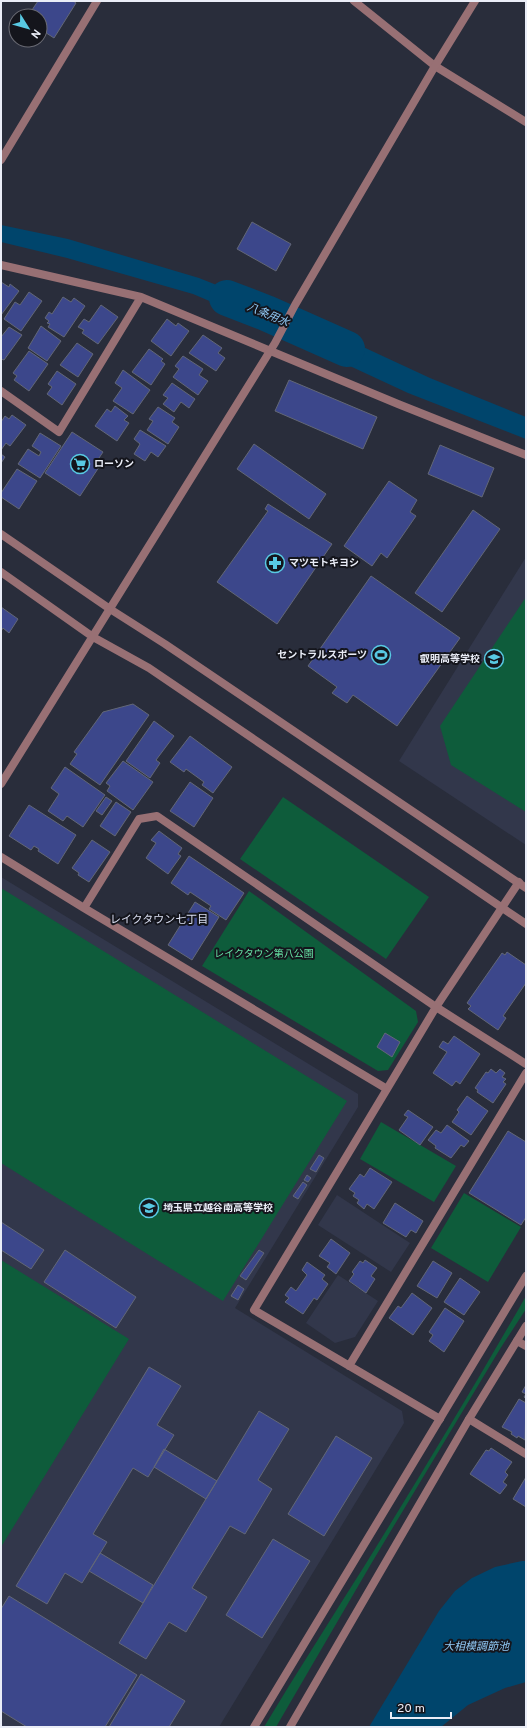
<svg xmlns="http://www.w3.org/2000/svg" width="527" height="1728" font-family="Overpass,'Noto Sans JP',sans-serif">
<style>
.built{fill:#32374b}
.green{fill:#0e5c3b}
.water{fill:#00456c}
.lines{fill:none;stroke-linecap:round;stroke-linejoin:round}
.river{stroke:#00456c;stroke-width:36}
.building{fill:#3c478b;stroke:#626777}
.minor{stroke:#987074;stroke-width:8}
.tertiary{stroke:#987074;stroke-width:8}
.labels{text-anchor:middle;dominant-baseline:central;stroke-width:4;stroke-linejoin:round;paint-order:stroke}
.poi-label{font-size:10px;font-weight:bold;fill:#eaedf7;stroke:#14151c;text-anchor:start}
.park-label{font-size:10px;fill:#66e2a5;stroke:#14151c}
.water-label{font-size:11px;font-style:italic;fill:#91caf6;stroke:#14151c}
.neighbourhood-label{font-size:11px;fill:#d9def1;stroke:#14151c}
</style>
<rect width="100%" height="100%" fill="#292d3b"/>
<path class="built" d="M 526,557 L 526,845 L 399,761 Z
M 1,877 L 358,1094 L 358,1107 L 235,1308 L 402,1411 L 404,1423 L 219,1727 L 1,1726 Z
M 337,1195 L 410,1243 L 391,1272 L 318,1225 Z
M 338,1275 L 378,1301 L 355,1337 L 335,1343 L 306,1323 Z"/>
<path class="green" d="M 526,597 L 526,812 L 451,765 L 440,726 Z
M 283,797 L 429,897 L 386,959 L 240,859 Z
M 1,888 L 347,1101 L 223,1301 L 1,1163 Z
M 249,891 L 416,1011 L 418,1022 L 388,1070 L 378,1071 L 202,966 Z
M 381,1122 L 456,1166 L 434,1202 L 360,1159 Z
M 464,1193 L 521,1227 L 488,1282 L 431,1248 Z
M 1,1260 L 129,1339 L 1,1547 Z
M 526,1296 L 526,1309 L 500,1349 L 371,1564 L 276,1727 L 264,1727 C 297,1672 331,1619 365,1565 C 420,1476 474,1387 526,1296 Z"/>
<path class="water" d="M 1,225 L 68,239 L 199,278 L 277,309 L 266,325 L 193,294 L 67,258 L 1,242 Z
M 305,320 L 430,378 L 526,417 L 526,439 L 408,393 L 296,341 Z
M 522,1561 L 526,1561 L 526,1682 L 505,1688 L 468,1705 L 441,1727 L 369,1727 L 439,1611 L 455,1591 L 472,1578 L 495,1567 Z"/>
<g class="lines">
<path class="river" d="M 227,298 L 266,313 L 347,349"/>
</g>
<path class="building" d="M 38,1 L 73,1 L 76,3 L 54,38 L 40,29 L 40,16 L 28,16 Z
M 252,222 L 291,244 L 276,271 L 237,249 Z
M 1,282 L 9,287 L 10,284 L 19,291 L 1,315 Z
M 29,292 L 42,301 L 21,331 L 4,319 L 15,302 L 20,305 Z
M 63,297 L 71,302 L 74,298 L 85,306 L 64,337 L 48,327 L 50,324 L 47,323 L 49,321 L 45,318 L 49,312 L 52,314 Z
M 101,305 L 118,317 L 98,344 L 82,333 L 84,330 L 78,327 L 84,319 L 89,322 Z
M 167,319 L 176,326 L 178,323 L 189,331 L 171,356 L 151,341 Z
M 41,326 L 61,341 L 47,361 L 28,348 Z
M 9,327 L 22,335 L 4,360 L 1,359 L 1,337 Z
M 203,335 L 222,348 L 218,353 L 225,358 L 216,371 L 189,353 Z
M 77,343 L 93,354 L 78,377 L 60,365 Z
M 149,349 L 163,359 L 161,361 L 165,364 L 151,385 L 132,372 Z
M 29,351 L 48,364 L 29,391 L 14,380 L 17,376 L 13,373 Z
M 183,356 L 203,369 L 199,375 L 208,381 L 198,395 L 173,377 L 179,369 L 175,366 Z
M 123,370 L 150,390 L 133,414 L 113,401 L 122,388 L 115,383 Z
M 57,371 L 76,384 L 62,405 L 47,394 L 52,387 L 48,384 Z
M 289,380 L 377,417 L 363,449 L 275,411 Z
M 172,383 L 195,399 L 189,408 L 181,402 L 174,412 L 163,404 L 168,398 L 163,395 Z
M 115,406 L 128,416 L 124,420 L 129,423 L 117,441 L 95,426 L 107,409 L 111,412 Z
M 158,407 L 175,418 L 172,422 L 179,427 L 168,444 L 147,430 L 153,421 L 149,419 Z
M 12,415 L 26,425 L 10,446 L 6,443 L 1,450 L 1,422 L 5,416 L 9,419 Z
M 140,430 L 166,446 L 158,457 L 151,452 L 145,461 L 134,454 L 140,444 L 134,439 Z
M 72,432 L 103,452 L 97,461 L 101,464 L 80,496 L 45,473 Z
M 40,433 L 61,446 L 40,478 L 18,464 L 28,449 L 39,456 L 41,452 L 32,446 Z
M 254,444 L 326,494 L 309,519 L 237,469 Z
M 440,445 L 494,468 L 482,497 L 428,474 Z
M 1,454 L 5,457 L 1,463 Z
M 17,469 L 37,481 L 19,509 L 1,497 L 1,493 Z
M 389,481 L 417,500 L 410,512 L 416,516 L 387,558 L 381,553 L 372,566 L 344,546 Z
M 268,504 L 332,544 L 277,624 L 217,582 L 268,511 L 265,509 Z
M 473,510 L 500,529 L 442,612 L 415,593 Z
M 371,576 L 460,638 L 397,726 L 353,695 L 347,703 L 332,693 L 337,687 L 308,666 Z
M 1,607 L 18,619 L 9,633 L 3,628 L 1,631 Z
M 133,704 L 149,715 L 100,785 L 70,764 L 77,754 L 74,752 L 103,712 Z
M 154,721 L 174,736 L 156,760 L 160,763 L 150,778 L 126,761 Z
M 190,736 L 232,767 L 213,793 L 202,785 L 204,782 L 186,769 L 184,772 L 170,762 Z
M 123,761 L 153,782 L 133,810 L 107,791 L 110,786 L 106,783 Z
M 65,767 L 105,795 L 83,827 L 67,816 L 63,821 L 48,811 L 59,794 L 51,788 Z
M 190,782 L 213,798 L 194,827 L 170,811 Z
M 106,797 L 112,801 L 102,815 L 96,811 Z
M 116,802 L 131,812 L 115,836 L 100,826 Z
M 29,805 L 76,835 L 58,864 L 38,851 L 39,849 L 34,846 L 31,850 L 9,836 Z
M 159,831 L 182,848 L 178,854 L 181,856 L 168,874 L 146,858 L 156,843 L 151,840 Z
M 92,840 L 110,852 L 89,882 L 78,875 L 79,873 L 72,868 Z
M 189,856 L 244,893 L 226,920 L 209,909 L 211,906 L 190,892 L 188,895 L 171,883 Z
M 195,902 L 219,917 L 192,960 L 168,945 Z
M 507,952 L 526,965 L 526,983 L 503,1016 L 506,1018 L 498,1030 L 468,1009 L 471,1006 L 467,1003 L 502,953 L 505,955 Z
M 385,1033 L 400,1042 L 392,1057 L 377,1047 Z
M 454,1036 L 480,1054 L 460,1084 L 456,1081 L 452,1086 L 433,1073 L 447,1052 L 439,1047 L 443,1041 L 448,1044 Z
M 491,1069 L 496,1073 L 500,1069 L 505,1073 L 502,1077 L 506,1079 L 503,1082 L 506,1084 L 493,1103 L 477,1092 L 478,1090 L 475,1088 L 486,1072 L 488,1073 Z
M 467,1096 L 488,1111 L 471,1135 L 452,1122 L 459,1112 L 457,1110 Z
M 408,1110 L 433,1127 L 420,1145 L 399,1130 L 408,1117 L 404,1115 Z
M 447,1125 L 469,1141 L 464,1147 L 461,1145 L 451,1158 L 435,1148 L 436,1146 L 428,1140 L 436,1130 L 441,1133 Z
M 508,1131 L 526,1142 L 526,1217 L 521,1225 L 469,1193 Z
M 319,1155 L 324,1158 L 316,1172 L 310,1169 Z
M 370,1168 L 392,1182 L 374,1209 L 367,1204 L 364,1209 L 357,1203 L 359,1200 L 353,1196 L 355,1193 L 349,1189 L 360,1174 L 364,1177 Z
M 307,1175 L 311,1178 L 308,1182 L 304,1180 Z
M 303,1182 L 307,1185 L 298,1199 L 293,1196 Z
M 395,1203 L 423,1221 L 416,1233 L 411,1230 L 406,1237 L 383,1223 Z
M 1,1222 L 44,1250 L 31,1269 L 1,1250 Z
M 331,1239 L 350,1253 L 336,1274 L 327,1267 L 330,1263 L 319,1256 Z
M 65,1250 L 136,1297 L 116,1328 L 44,1282 Z
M 259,1250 L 264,1253 L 246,1280 L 240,1276 Z
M 365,1260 L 377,1268 L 371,1276 L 375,1279 L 366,1293 L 349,1281 L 354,1274 L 352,1272 L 360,1261 L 363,1263 Z
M 433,1261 L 452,1273 L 437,1298 L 417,1286 Z
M 307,1262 L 325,1275 L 322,1279 L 328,1284 L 317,1300 L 314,1298 L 303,1314 L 285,1302 L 289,1298 L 285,1295 L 291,1287 L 296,1291 L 307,1275 L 302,1270 Z
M 460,1278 L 480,1292 L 464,1315 L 444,1302 Z
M 238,1285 L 244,1289 L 238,1300 L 231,1296 Z
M 412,1293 L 432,1308 L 413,1335 L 389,1318 L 398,1306 L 401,1308 Z
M 445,1308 L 464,1321 L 444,1352 L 429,1341 L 433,1335 L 429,1332 Z
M 149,1367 L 181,1386 L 157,1425 L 174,1435 L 148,1477 L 133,1468 L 93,1534 L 107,1542 L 82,1583 L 65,1573 L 47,1604 L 16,1586 Z
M 526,1385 L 526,1399 L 524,1397 L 526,1394 L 522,1392 Z
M 519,1399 L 526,1403 L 525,1440 L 518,1436 L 517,1438 L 511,1434 L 512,1432 L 502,1427 Z
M 259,1411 L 289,1429 L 258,1480 L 272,1489 L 245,1534 L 230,1526 L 192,1588 L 207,1597 L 186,1632 L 169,1622 L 146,1659 L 119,1643 Z
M 336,1436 L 372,1458 L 324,1536 L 288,1514 Z
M 491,1448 L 512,1462 L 505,1472 L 508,1475 L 503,1482 L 507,1485 L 500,1494 L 470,1474 L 486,1450 L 489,1451 Z
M 164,1449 L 217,1481 L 206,1499 L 154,1467 Z
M 526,1477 L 526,1507 L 513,1499 Z
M 273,1539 L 310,1561 L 262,1638 L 226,1615 Z
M 100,1553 L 153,1585 L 143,1603 L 89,1571 Z
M 9,1596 L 137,1675 L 105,1727 L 27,1727 L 1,1711 L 1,1609 Z
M 141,1674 L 185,1701 L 169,1727 L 109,1727 Z"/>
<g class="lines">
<path class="minor" d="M 354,1 L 435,66 L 526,122
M 1,160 L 97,1
M 1,265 L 141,297 L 398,404 L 526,455
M 1,391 L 59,432 L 141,297
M 1,857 L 84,908 L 387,1089 L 254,1310 L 440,1419
M 84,908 L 139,819 L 157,816 L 436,1007 L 526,1064
M 387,1089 L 436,1007 L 519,882
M 517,1341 L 526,1346
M 349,1366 L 526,1073
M 469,1419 L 526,1454"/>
<path class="tertiary" d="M 1,534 L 110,609 L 165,644 L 526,888
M 1,572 L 93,637 L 149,668 L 526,924
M 1,784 L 275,343 L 295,305 L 435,66 L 475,1
M 254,1727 L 526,1276
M 290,1727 L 469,1419 L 526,1326"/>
</g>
<defs>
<g id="supermarket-ring" transform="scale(1)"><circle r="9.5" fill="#14151c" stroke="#58c9e3" stroke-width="1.5"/><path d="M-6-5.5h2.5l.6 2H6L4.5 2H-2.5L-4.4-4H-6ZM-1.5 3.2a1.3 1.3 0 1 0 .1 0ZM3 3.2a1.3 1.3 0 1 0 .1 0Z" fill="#58c9e3"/></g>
<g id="pharmacy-ring" transform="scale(1)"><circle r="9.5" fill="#14151c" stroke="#58c9e3" stroke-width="1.5"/><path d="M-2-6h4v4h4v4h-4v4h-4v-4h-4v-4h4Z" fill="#58c9e3"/></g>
<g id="stadium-ring" transform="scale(1)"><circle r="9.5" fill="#14151c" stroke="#58c9e3" stroke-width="1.5"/><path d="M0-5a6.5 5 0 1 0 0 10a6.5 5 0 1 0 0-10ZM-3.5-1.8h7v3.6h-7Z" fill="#58c9e3"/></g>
<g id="school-ring" transform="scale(1)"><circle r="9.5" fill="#14151c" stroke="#58c9e3" stroke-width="1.5"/><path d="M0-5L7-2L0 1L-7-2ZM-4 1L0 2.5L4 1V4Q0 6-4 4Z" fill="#58c9e3"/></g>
</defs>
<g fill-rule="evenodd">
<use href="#supermarket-ring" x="80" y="464"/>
<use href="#pharmacy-ring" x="275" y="563"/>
<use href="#stadium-ring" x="381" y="655"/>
<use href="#school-ring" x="494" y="659"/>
<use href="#school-ring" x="149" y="1208"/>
</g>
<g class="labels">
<g class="poi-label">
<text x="94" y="464">ローソン</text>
<text x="289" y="563">マツモトキヨシ</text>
<text x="367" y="655" text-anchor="end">セントラルスポーツ</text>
<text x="480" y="659" text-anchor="end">叡明高等学校</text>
<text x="163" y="1208">埼玉県立越谷南高等学校</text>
</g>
<g class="park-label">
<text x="264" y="954">レイクタウン第八公園</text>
</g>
<g class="water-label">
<text transform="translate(268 315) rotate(23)">八条用水</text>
<text x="476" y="1647">大相模調節池</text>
</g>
<g class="neighbourhood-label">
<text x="159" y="920">レイクタウン七丁目</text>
</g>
</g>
<rect width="527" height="1728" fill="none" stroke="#eaedf7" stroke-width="4"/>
<g transform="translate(28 28) rotate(127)"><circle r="19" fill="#14151c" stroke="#6a6b74"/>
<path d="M0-3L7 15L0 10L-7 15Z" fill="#58c9e3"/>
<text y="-6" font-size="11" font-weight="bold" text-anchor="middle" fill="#eaedf7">N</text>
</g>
<path d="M391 1712v6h60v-6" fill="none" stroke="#eaedf7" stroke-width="2"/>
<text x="397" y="1712" font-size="12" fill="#eaedf7" stroke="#14151c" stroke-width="3" paint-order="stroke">20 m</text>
</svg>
